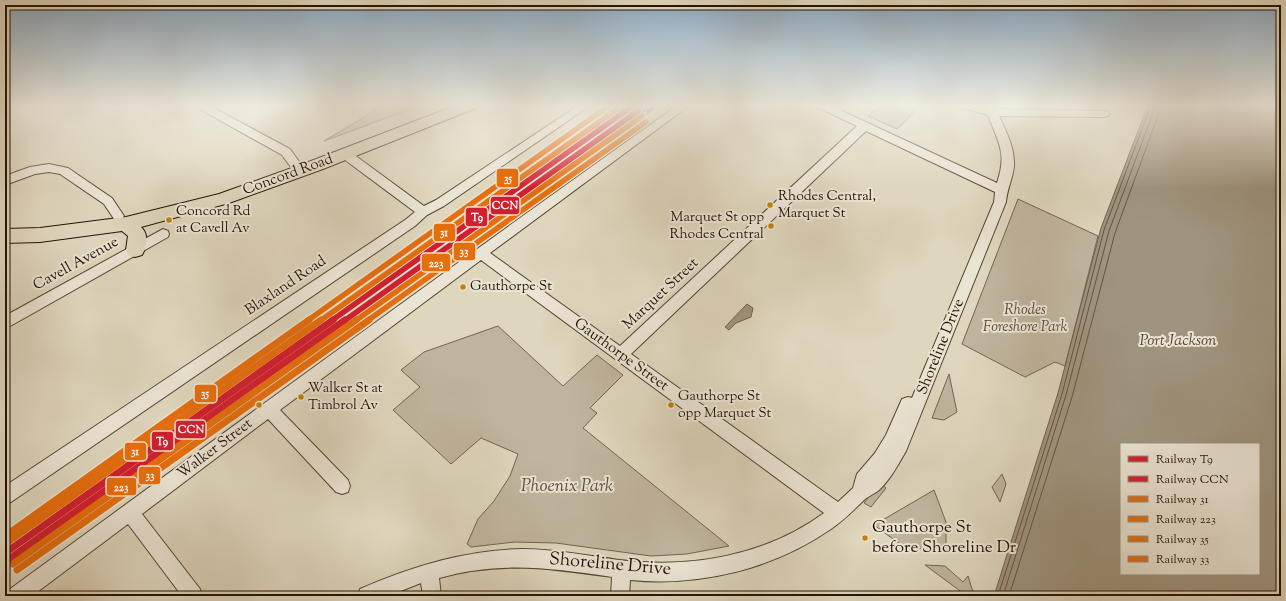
<svg xmlns="http://www.w3.org/2000/svg" width="1286" height="601" font-family="'Sorts Mill Goudy',serif">
<style>
.green{fill:#bfb59e;stroke:#726452}
.water{fill:#9f947e;stroke:#6e614e;fill-rule:evenodd}
.lines{fill:none;stroke-linecap:round;stroke-linejoin:round}
.shore{stroke:#625442;stroke-width:1}
.minor-casing{stroke:#534433;stroke-width:2}
.highway-casing{stroke:#251405;stroke-width:2}
.minor{fill:#eae4d4;fill-rule:evenodd}
.highway{fill:#ded6bd;fill-rule:evenodd}
.rail-casing{stroke:#251405;stroke-width:4}
.rail{stroke:#eae4d4;stroke-width:2.5;stroke-dasharray:8;stroke-linecap:butt}
.rail-1-far1-casing{stroke:#eae4d4;stroke-width:8}
.rail-1-casing{stroke:#eae4d4;stroke-width:10}
.rail-2-far1-casing{stroke:#eae4d4;stroke-width:8}
.rail-2-casing{stroke:#eae4d4;stroke-width:10}
.rail-3-far1-casing{stroke:#eae4d4;stroke-width:8}
.rail-3-casing{stroke:#eae4d4;stroke-width:10}
.rail-4-far1-casing{stroke:#eae4d4;stroke-width:8}
.rail-4-casing{stroke:#eae4d4;stroke-width:10}
.rail-5-far1-casing{stroke:#eae4d4;stroke-width:8}
.rail-5-casing{stroke:#eae4d4;stroke-width:10}
.rail-6-far1-casing{stroke:#eae4d4;stroke-width:8}
.rail-6-casing{stroke:#eae4d4;stroke-width:10}
.rail-1-far1{stroke:#d11f2f;stroke-width:5.5}
.rail-1{stroke:#d11f2f;stroke-width:7}
.rail-2-far1{stroke:#d11f2f;stroke-width:5.5}
.rail-2{stroke:#d11f2f;stroke-width:7}
.rail-3-far1{stroke:#e56e0f;stroke-width:5.5}
.rail-3{stroke:#e56e0f;stroke-width:7}
.rail-4-far1{stroke:#e56e0f;stroke-width:5.5}
.rail-4{stroke:#e56e0f;stroke-width:7}
.rail-5-far1{stroke:#e56e0f;stroke-width:5.5}
.rail-5{stroke:#e56e0f;stroke-width:7}
.rail-6-far1{stroke:#e56e0f;stroke-width:5.5}
.rail-6{stroke:#e56e0f;stroke-width:7}
.bus-dot{fill:#c28201;stroke:#eae4d4;stroke-width:1.5}
.labels{text-anchor:middle;dominant-baseline:central;stroke-width:4;stroke-linejoin:round;paint-order:stroke}
.bus-label{font-size:14px;fill:#251405;stroke:#eae4d4;text-anchor:start}
.street-label{font-size:15px;fill:#251405;stroke:#eae4d4}
.park-label{font-size:15px;font-style:italic;fill:#5b4c3b;stroke:#eae4d4}
.water-label{font-size:16px;font-style:italic;fill:#564735;stroke:#eae4d4}
.near-bus-label{font-size:17px;fill:#251405;stroke:#eae4d4;text-anchor:start}
.near-park-label{font-size:18px;font-style:italic;fill:#5b4c3b;stroke:#eae4d4}
.near-street-label{font-size:18px;fill:#251405;stroke:#eae4d4}
.line-badge{stroke:#eae4d4;stroke-width:1.5}
.badge-label{font-size:11px;text-anchor:middle;font-weight:bold;fill:#fff}
</style>
<rect width="100%" height="100%" fill="#ded6bd"/>
<filter id="stains"><feTurbulence type="fractalNoise" baseFrequency=".005" numOctaves="4"/><feColorMatrix values="0 0 0 0 .2 0 0 0 0 .09 0 0 0 0 .02 0 0 0 .5 -.17"/></filter>
<radialGradient id="worn" r=".72"><stop offset=".6" stop-color="#630" stop-opacity="0"/><stop offset="1" stop-color="#630" stop-opacity=".3"/></radialGradient>
<path class="green" d="M 372,105 L 422,105 L 324,141 L 376,110 Z
M 880,105 L 922,105 L 897,129 L 868,116 Z
M 1018,199 L 1098,236 L 1065,366 L 1055,362 L 1025,377 L 962,344 Z
M 498,326 L 563,386 L 597,355 L 623,375 L 590,408 L 597,413 L 583,428 L 729,546 L 687,554 L 651,556 L 556,543 L 515,542 L 471,547 L 467,544 L 478,519 L 494,501 L 510,476 L 518,454 L 481,438 L 451,464 L 393,410 L 420,387 L 401,370 L 424,352 Z
M 949,374 L 957,412 L 944,420 L 932,418 Z
M 1002,474 L 1006,484 L 1000,502 L 992,487 Z
M 880,483 L 886,488 L 871,507 L 864,503 Z
M 934,490 L 946,522 L 946,545 L 908,550 L 874,525 Z
M 925,565 L 945,566 L 963,582 L 968,576 L 973,592 L 971,596 L 967,596 Z"/>
<path class="water" d="M 1148,105 L 1281,105 L 1281,596 L 994,596 L 1058,393 L 1101,228 ZM 1121,444 L 1259,444 L 1259,574 L 1121,574 Z
M 747,304 L 753,308 L 751,317 L 736,323 L 729,330 L 725,327 Z"/>
<g class="lines">
<path class="shore" d="M 998,596 L 1062,394 L 1104,230 L 1151,105
M 1003,596 L 1066,395 L 1109,231 L 1156,105
M 1009,596 L 1072,397 L 1115,233 L 1162,105"/>
<g class="minor-casing">
<path id="minor" d="M 195,105 L 208,105 L 290,149 L 306,171 L 304,174 L 296,174 L 282,155 L 196,107 Z
M 579,105 L 591,105 L 444,206 L 427,215 L 415,226 L 11,502 L 5,504 L 5,486 L 405,220 L 415,212 L 341,157 L 339,154 L 341,151 L 349,151 L 424,206 L 436,200 Z
M 678,105 L 690,105 L 490,253 L 620,346 L 857,126 L 817,107 L 816,105 L 829,105 L 997,183 C 1007,153 999,144 988,115 L 959,107 L 958,105 L 973,105 L 985,108 L 984,105 L 994,105 L 996,109 L 1104,111 L 1108,112 L 1110,114 L 1108,116 L 1104,117 L 999,116 C 1006,131 1015,148 1014,166 C 1013,178 1007,189 1006,202 L 906,451 C 898,465 890,480 878,491 C 874,494 869,496 865,499 C 854,510 844,520 831,529 C 773,569 700,587 630,580 L 629,596 L 611,596 L 612,577 C 549,568 501,561 439,578 L 441,596 L 423,596 L 421,583 L 388,596 L 358,596 L 360,589 C 413,566 466,550 523,549 C 556,549 588,556 619,560 C 691,569 765,556 824,513 L 481,260 L 280,410 L 348,480 L 350,486 L 348,492 L 342,494 L 336,492 L 268,419 L 142,514 L 200,589 L 202,596 L 182,596 L 128,524 L 32,596 L 8,596 L 10,589 C 232,427 454,264 678,105 ZM 866,131 L 995,192 L 994,202 L 912,398 L 908,397 L 902,399 L 886,435 L 875,453 L 857,474 L 853,488 L 838,502 L 631,354 Z
M 49,164 L 68,168 L 112,198 L 124,216 L 122,219 L 118,221 L 114,219 L 104,204 L 60,174 L 49,172 L 35,174 L 5,185 L 5,176 L 30,167 Z
M 163,229 L 168,231 L 169,234 L 168,237 L 5,329 L 5,316 Z"/>
</g>
<g class="highway-casing">
<path id="highway" d="M 457,105 L 478,105 L 476,108 L 323,169 L 229,203 L 141,227 C 149,234 147,246 142,255 L 135,257 L 128,255 L 126,250 L 128,236 L 122,231 L 40,242 L 5,243 L 5,229 L 40,228 L 126,217 L 219,194 L 311,161 Z"/>
</g>
<use href="#minor" class="minor"/>
<use href="#highway" class="highway"/>
<g class="rail-casing">
<path id="rail" d="M 503,198 L 658,105"/>
</g>
<use href="#rail" class="rail"/>
<g class="rail-1-far1-casing">
<path id="rail-1-far1" d="M 331,321 L 634,105"/>
</g>
<g class="rail-1-casing">
<path id="rail-1" d="M 5,553 L 333,320"/>
</g>
<g class="rail-2-far1-casing">
<path id="rail-2-far1" d="M 344,321 L 638,111"/>
</g>
<g class="rail-2-casing">
<path id="rail-2" d="M 9,559 L 345,320"/>
</g>
<g class="rail-3-far1-casing">
<path id="rail-3-far1" d="M 320,321 L 623,105"/>
</g>
<g class="rail-3-casing">
<path id="rail-3" d="M 5,544 L 321,320"/>
</g>
<g class="rail-4-far1-casing">
<path id="rail-4-far1" d="M 355,321 L 642,116"/>
</g>
<g class="rail-4-casing">
<path id="rail-4" d="M 13,564 L 356,320"/>
</g>
<g class="rail-5-far1-casing">
<path id="rail-5-far1" d="M 307,321 L 610,105"/>
</g>
<g class="rail-5-casing">
<path id="rail-5" d="M 5,536 L 309,320"/>
</g>
<g class="rail-6-far1-casing">
<path id="rail-6-far1" d="M 367,321 L 646,122"/>
</g>
<g class="rail-6-casing">
<path id="rail-6" d="M 17,570 L 369,320"/>
</g>
<use href="#rail-1-far1" class="rail-1-far1"/>
<use href="#rail-1" class="rail-1"/>
<use href="#rail-2-far1" class="rail-2-far1"/>
<use href="#rail-2" class="rail-2"/>
<use href="#rail-3-far1" class="rail-3-far1"/>
<use href="#rail-3" class="rail-3"/>
<use href="#rail-4-far1" class="rail-4-far1"/>
<use href="#rail-4" class="rail-4"/>
<use href="#rail-5-far1" class="rail-5-far1"/>
<use href="#rail-5" class="rail-5"/>
<use href="#rail-6-far1" class="rail-6-far1"/>
<use href="#rail-6" class="rail-6"/>
</g>
<linearGradient id="sky" x2="0" y2="1"><stop stop-color="#8ba7be"/><stop offset="0.56" stop-color="#f0ede1"/><stop offset="1" stop-color="#f0ede1" stop-opacity="0"/></linearGradient>
<rect width="1286" height="189" fill="url(#sky)"/>
<g class="bus-dot">
<circle cx="770" cy="205" r="3.5"/>
<circle cx="169" cy="220" r="3.5"/>
<circle cx="771" cy="226" r="3.5"/>
<circle cx="463" cy="287" r="3.5"/>
<circle cx="301" cy="397" r="3.5"/>
<circle cx="259" cy="405" r="3.5"/>
<circle cx="671" cy="405" r="3.5"/>
<circle cx="865" cy="538" r="3.5"/>
</g>
<g class="labels">
<g class="bus-label">
<text x="778" y="197">Rhodes Central,<tspan x="778" dy="17">Marquet St</tspan></text>
<text x="176" y="212">Concord Rd<tspan x="176" dy="17">at Cavell Av</tspan></text>
<text x="764" y="218" text-anchor="end">Marquet St opp<tspan x="764" dy="17">Rhodes Central</tspan></text>
<text x="470" y="287">Gauthorpe St</text>
<text x="308" y="389">Walker St at<tspan x="308" dy="17">Timbrol Av</tspan></text>
<text x="678" y="397">Gauthorpe St<tspan x="678" dy="17">opp Marquet St</tspan></text>
</g>
<g class="street-label">
<text transform="translate(288 175) rotate(-20)">Concord Road</text>
<text transform="translate(76 264) rotate(-29)">Cavell Avenue</text>
<text transform="translate(286 286) rotate(-34)">Blaxland Road</text>
<text transform="translate(661 294) rotate(-43)">Marquet Street</text>
<text transform="translate(941 347) rotate(-68)">Shoreline Drive</text>
<text transform="translate(621 355) rotate(36)">Gauthorpe Street</text>
<text transform="translate(215 449) rotate(-37)">Walker Street</text>
</g>
<g class="park-label">
<text x="1025" y="310">Rhodes<tspan x="1025" dy="17">Foreshore Park</tspan></text>
</g>
<g class="water-label">
<text x="1178" y="341">Port Jackson</text>
</g>
<g class="near-bus-label">
<text x="872" y="528">Gauthorpe St<tspan x="872" dy="20">before Shoreline Dr</tspan></text>
</g>
<g class="near-park-label">
<text x="567" y="487">Phoenix Park</text>
</g>
<g class="near-street-label">
<text transform="translate(610 565) rotate(5)">Shoreline Drive</text>
</g>
</g>
<g class="line-badge">
<rect x="496" y="168" width="23" height="20" rx="4" fill="#e56e0f"/>
<rect x="490" y="196" width="30" height="19" rx="4" fill="#d11f2f"/>
<rect x="465" y="207" width="23" height="20" rx="4" fill="#d11f2f"/>
<rect x="433" y="223" width="23" height="19" rx="4" fill="#e56e0f"/>
<rect x="453" y="242" width="23" height="19" rx="4" fill="#e56e0f"/>
<rect x="421" y="253" width="30" height="19" rx="4" fill="#e56e0f"/>
<rect x="194" y="384" width="23" height="19" rx="4" fill="#e56e0f"/>
<rect x="175" y="420" width="31" height="19" rx="4" fill="#d11f2f"/>
<rect x="151" y="431" width="23" height="20" rx="4" fill="#d11f2f"/>
<rect x="124" y="442" width="23" height="19" rx="4" fill="#e56e0f"/>
<rect x="138" y="466" width="23" height="19" rx="4" fill="#e56e0f"/>
<rect x="106" y="477" width="31" height="19" rx="4" fill="#e56e0f"/>
</g>
<g class="badge-label">
<text x="508" y="182">35</text>
<text x="505" y="209">CCN</text>
<text x="477" y="221">T9</text>
<text x="444" y="236">31</text>
<text x="464" y="255">33</text>
<text x="436" y="267">223</text>
<text x="205" y="397">35</text>
<text x="191" y="433">CCN</text>
<text x="162" y="445">T9</text>
<text x="135" y="455">31</text>
<text x="150" y="479">33</text>
<text x="121" y="491">223</text>
</g>
<rect width="1286" height="601" fill="none" stroke="#ded6bd" stroke-width="20"/>
<rect x="6" y="6" width="1274" height="589" fill="none" stroke="#251405" stroke-width="2"/>
<rect x="10" y="10" width="1266" height="581" fill="none" stroke="#251405"/>
<rect x="1120" y="443" width="140" height="132" fill="#eae4d4" stroke="#9b9181"/>
<rect x="1128" y="456" width="20" height="6" fill="#d11f2f" stroke="#9b9181"/>
<text x="1156" y="463" font-size="12" fill="#251405">Railway T9</text>
<rect x="1128" y="476" width="20" height="6" fill="#d11f2f" stroke="#9b9181"/>
<text x="1156" y="483" font-size="12" fill="#251405">Railway CCN</text>
<rect x="1128" y="496" width="20" height="6" fill="#e56e0f" stroke="#9b9181"/>
<text x="1156" y="503" font-size="12" fill="#251405">Railway 31</text>
<rect x="1128" y="516" width="20" height="6" fill="#e56e0f" stroke="#9b9181"/>
<text x="1156" y="523" font-size="12" fill="#251405">Railway 223</text>
<rect x="1128" y="536" width="20" height="6" fill="#e56e0f" stroke="#9b9181"/>
<text x="1156" y="543" font-size="12" fill="#251405">Railway 35</text>
<rect x="1128" y="556" width="20" height="6" fill="#e56e0f" stroke="#9b9181"/>
<text x="1156" y="563" font-size="12" fill="#251405">Railway 33</text>
<rect width="100%" height="100%" filter="url(#stains)"/>
<rect width="100%" height="100%" fill="url(#worn)"/>
</svg>
